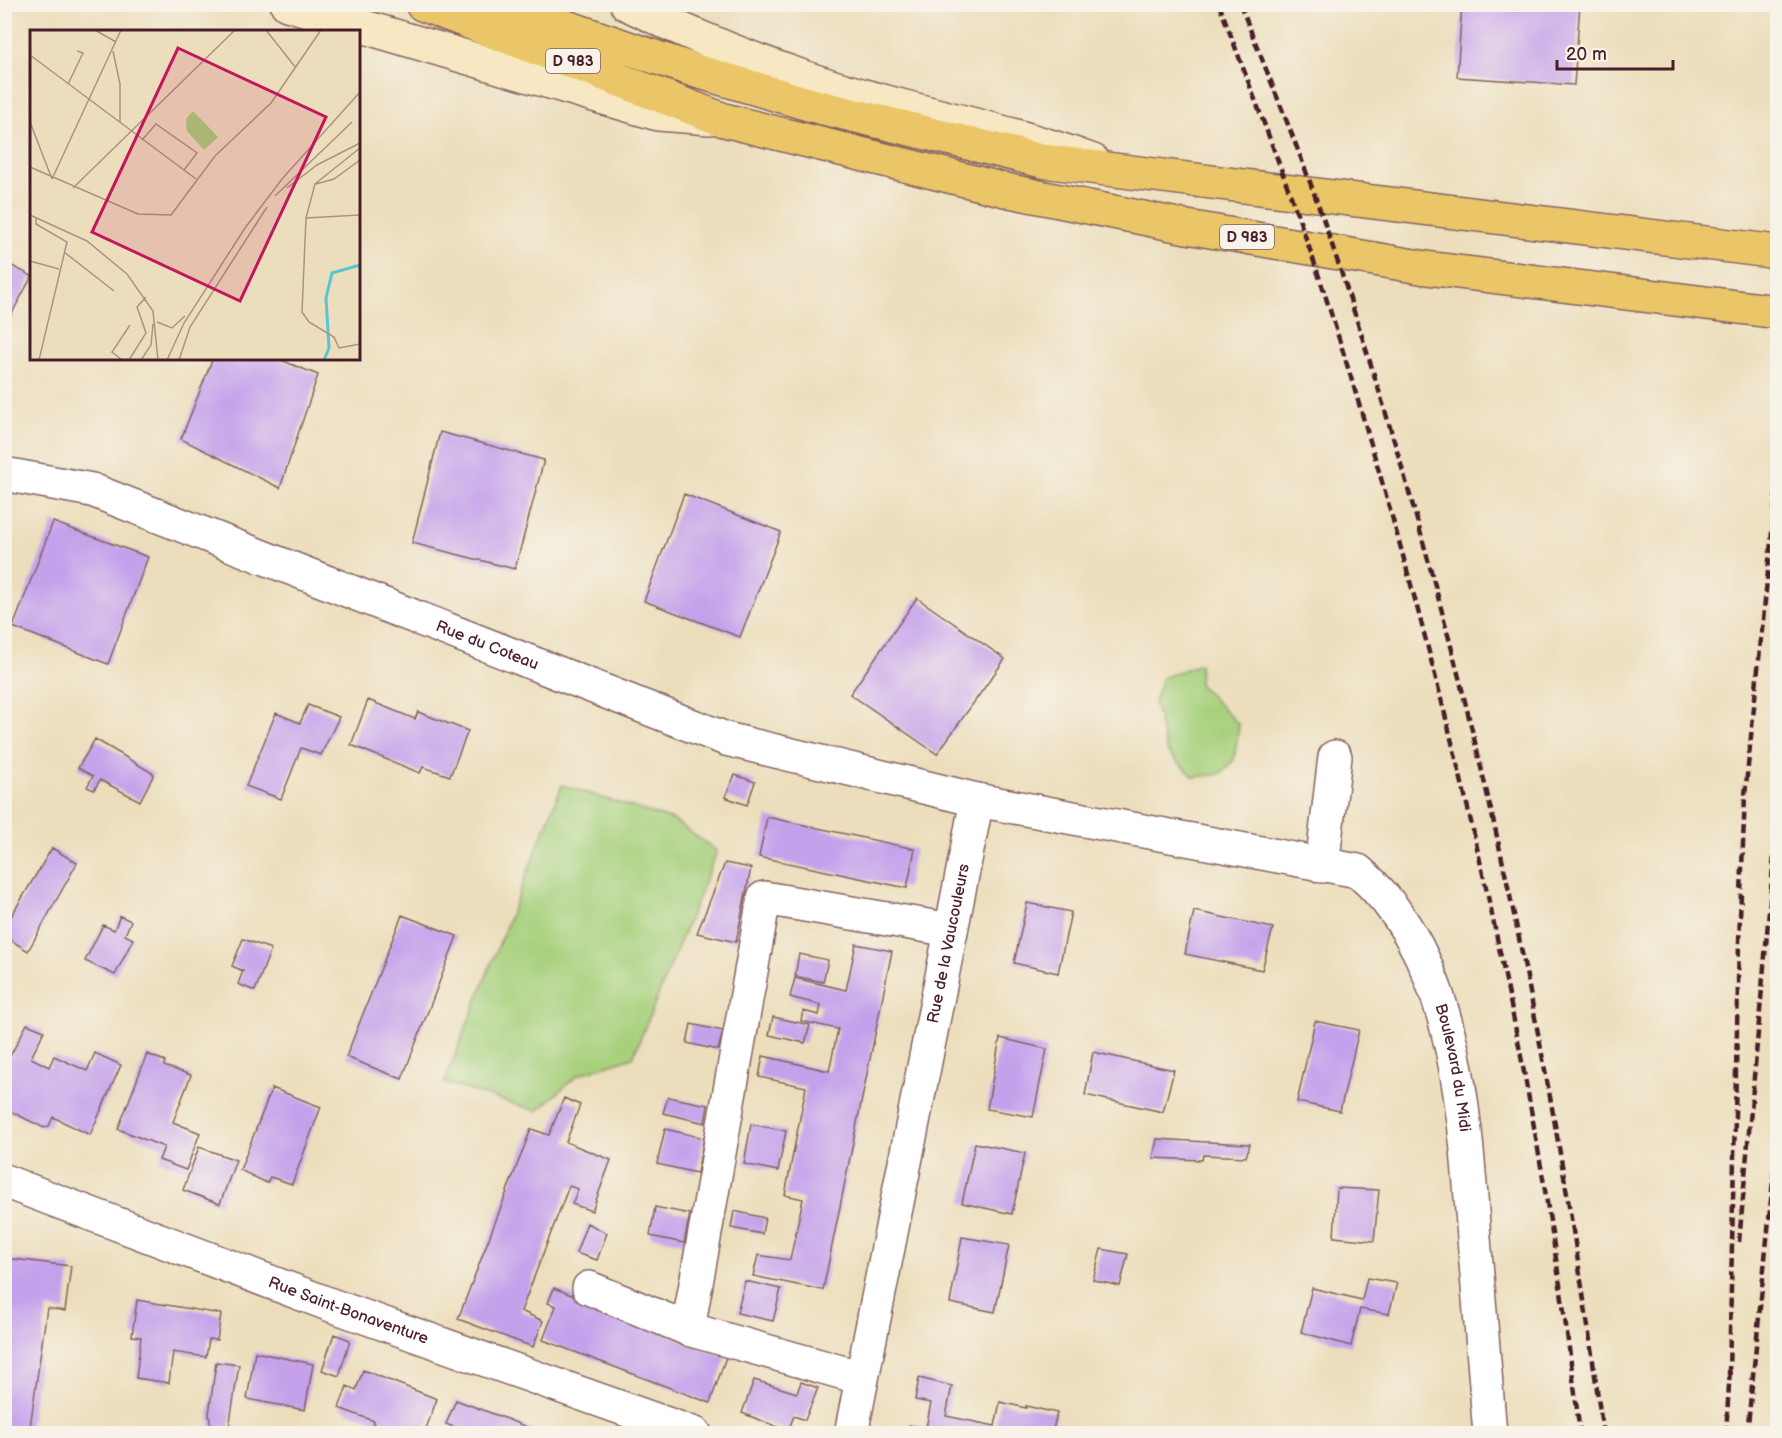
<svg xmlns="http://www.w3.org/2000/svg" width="1782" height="1438" font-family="'Balsamiq Sans',sans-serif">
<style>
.green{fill:#a6d07b;stroke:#787853;stroke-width:1.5}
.building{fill:#c5a1eb}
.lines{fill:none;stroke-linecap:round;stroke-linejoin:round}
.street-casing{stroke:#83625e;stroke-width:36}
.secondary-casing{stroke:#83625e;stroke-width:36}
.primary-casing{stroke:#83625e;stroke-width:36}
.street{stroke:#fff;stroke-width:33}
.secondary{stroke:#f7e8c3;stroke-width:33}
.primary{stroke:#ebc669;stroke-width:33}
.rail{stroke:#4a1f2b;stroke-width:4.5;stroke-dasharray:9 4.5;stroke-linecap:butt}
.labels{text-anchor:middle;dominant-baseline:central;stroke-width:4.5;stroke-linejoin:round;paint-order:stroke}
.shield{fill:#f7f3e8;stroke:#7e5f64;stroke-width:1.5}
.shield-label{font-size:15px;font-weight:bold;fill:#4a1f2b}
.street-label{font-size:16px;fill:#4a1f2b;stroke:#f7f3e8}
.inset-river{fill:none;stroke:#5ac5d3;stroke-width:3}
.inset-road{fill:none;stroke:#ab9282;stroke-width:1.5}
.view{fill:#c2185b;fill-opacity:0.15;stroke:#c2185b;stroke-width:3}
.inset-edge{fill:none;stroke:#4a1f2b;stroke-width:3}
</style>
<rect width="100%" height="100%" fill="#f7f3e8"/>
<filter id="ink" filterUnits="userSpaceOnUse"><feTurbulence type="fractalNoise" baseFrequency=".0167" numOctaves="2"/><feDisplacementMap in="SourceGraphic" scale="12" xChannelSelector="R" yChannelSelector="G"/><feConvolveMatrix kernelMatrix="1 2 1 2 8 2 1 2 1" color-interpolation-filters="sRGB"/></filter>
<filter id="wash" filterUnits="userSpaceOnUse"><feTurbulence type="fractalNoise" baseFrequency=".008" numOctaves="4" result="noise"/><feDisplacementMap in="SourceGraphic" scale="24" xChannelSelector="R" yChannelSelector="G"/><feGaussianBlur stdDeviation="1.35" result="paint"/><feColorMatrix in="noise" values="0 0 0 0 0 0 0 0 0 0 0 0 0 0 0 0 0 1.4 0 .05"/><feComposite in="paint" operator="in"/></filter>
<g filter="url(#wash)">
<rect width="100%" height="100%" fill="#ecdebc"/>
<path class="green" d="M 1200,664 L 1199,684 L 1239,725 L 1234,760 L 1220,774 L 1194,777 L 1167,752 L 1154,702 L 1162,678 Z
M 562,785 L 673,820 L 717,851 L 633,1057 L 578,1075 L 537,1111 L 444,1083 Z"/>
<g id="blocks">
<path class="building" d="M 1462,4 L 1580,4 L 1574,85 L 1457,77 Z
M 4,262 L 32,276 L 4,328 Z
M 213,358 L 276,358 L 318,375 L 280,488 L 181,439 Z
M 440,432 L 544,460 L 515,569 L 412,543 Z
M 684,494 L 781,532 L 740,637 L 644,601 Z
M 53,522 L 148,557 L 108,664 L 13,627 Z
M 917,598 L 1005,659 L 937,754 L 850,694 Z
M 368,700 L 415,719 L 418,712 L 468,731 L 450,776 L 423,767 L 420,773 L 351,745 Z
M 308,705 L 339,717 L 321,755 L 301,748 L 281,799 L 246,786 L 276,713 L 300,723 Z
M 95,739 L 154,774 L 140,801 L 100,780 L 94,790 L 87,787 L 93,776 L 78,768 Z
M 735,775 L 755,782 L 747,805 L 725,797 Z
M 767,817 L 915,849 L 907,888 L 759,857 Z
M 52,848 L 77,863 L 28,951 L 4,936 L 4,928 Z
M 725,863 L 751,868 L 736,942 L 697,933 Z
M 1027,903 L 1071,912 L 1058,973 L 1014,963 Z
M 1194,911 L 1273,928 L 1262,970 L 1185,954 Z
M 402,915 L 457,936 L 402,1079 L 346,1057 Z
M 120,916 L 131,921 L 125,935 L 133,939 L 115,975 L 85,961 L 103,925 L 114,930 Z
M 243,939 L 271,949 L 255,991 L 238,984 L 243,971 L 232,966 Z
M 856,944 L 892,951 L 823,1290 L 753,1276 L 758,1255 L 790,1260 L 803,1199 L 785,1195 L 806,1087 L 759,1077 L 763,1056 L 829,1071 L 838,1029 L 801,1021 L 803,1011 L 819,1015 L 821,1005 L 790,997 L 795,978 L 846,990 Z
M 799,954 L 828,960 L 823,982 L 795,976 Z
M 773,1017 L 810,1025 L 805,1043 L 769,1035 Z
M 1315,1021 L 1359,1030 L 1340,1111 L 1297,1102 Z
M 27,1024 L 44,1031 L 31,1058 L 49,1067 L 54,1056 L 87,1071 L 95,1053 L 121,1065 L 90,1135 L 53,1117 L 49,1126 L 44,1128 L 4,1108 L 4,1068 Z
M 691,1024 L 723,1031 L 718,1050 L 687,1043 Z
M 1000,1038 L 1047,1049 L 1033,1117 L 987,1109 Z
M 1093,1052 L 1174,1070 L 1163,1112 L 1085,1095 Z
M 147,1054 L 165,1061 L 164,1066 L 191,1075 L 173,1122 L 200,1133 L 186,1170 L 159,1160 L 164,1147 L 118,1129 Z
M 272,1088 L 321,1107 L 292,1184 L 270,1177 L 267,1183 L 240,1170 Z
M 668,1097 L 708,1105 L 705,1123 L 663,1113 Z
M 564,1098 L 580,1105 L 566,1142 L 611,1160 L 592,1211 L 572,1204 L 578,1189 L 569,1186 L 521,1311 L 543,1321 L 533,1347 L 458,1319 L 531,1129 L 549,1135 Z
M 751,1124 L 786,1131 L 778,1171 L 744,1164 Z
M 665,1129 L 704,1138 L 697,1173 L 657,1164 Z
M 1157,1139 L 1206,1142 L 1250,1144 L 1246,1157 L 1203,1155 L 1202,1160 L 1153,1158 Z
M 975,1143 L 1025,1153 L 1012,1214 L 962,1203 Z
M 199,1147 L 236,1160 L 220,1204 L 183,1190 Z
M 1337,1188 L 1379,1190 L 1374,1241 L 1334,1237 Z
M 655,1207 L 690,1214 L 684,1243 L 650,1236 Z
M 734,1211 L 765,1218 L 762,1234 L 731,1228 Z
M 587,1223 L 607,1233 L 597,1260 L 576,1253 Z
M 962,1237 L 1009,1245 L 995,1312 L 950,1303 Z
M 1101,1249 L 1128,1254 L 1120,1286 L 1093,1280 Z
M 4,1258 L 71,1266 L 65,1311 L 47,1308 L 29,1434 L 4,1434 Z
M 1367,1278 L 1397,1283 L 1389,1314 L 1360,1309 L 1351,1346 L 1301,1332 L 1312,1288 L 1362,1300 Z
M 745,1281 L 781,1289 L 773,1321 L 737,1313 Z
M 554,1288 L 726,1357 L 710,1403 L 543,1340 L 556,1306 L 548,1303 Z
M 137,1300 L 221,1314 L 217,1340 L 209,1339 L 206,1357 L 173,1352 L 169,1383 L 136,1378 L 141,1337 L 132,1336 Z
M 334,1334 L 350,1340 L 339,1376 L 322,1370 Z
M 255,1352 L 313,1364 L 305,1410 L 247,1399 Z
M 216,1362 L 239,1365 L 228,1434 L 212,1434 L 209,1414 Z
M 363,1370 L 437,1399 L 424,1434 L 370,1434 L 374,1421 L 339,1408 L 347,1386 L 356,1390 Z
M 919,1378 L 952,1386 L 946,1416 L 995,1426 L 1000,1402 L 1026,1408 L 1026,1406 L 1057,1413 L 1052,1434 L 907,1434 L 909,1425 L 926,1428 L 931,1403 L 915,1400 Z
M 754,1380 L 797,1393 L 801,1382 L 818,1388 L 805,1420 L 794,1416 L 788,1431 L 742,1413 Z
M 456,1400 L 499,1416 L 544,1434 L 461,1434 L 462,1430 L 446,1424 Z"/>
</g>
</g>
<g filter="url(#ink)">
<use href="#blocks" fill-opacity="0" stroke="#83625e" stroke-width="1.5"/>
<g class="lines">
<g class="street-casing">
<g id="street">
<path id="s1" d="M 4,474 L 92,490 L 726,739 L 977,800 L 1358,871 C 1458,956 1465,1117 1474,1238 C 1479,1303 1484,1368 1490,1434"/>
<path d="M 1322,866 L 1335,757"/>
<path id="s2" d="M 4,1181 L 331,1305 L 695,1434"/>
<path d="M 589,1288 L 688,1329"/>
<path d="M 862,1378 L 688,1329 L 764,898 L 951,930"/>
<path id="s3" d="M 851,1434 L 977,800"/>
</g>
</g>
<g class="secondary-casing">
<path id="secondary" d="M 287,4 L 658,114 L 710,118
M 627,4 C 686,33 747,58 809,79 C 902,111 1000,126 1093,161"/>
</g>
<g class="primary-casing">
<path id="primary" d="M 422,4 L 724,120 L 1005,190 L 1187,227 L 1426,268 L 1778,312
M 499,4 L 696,71 L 815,106 L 1042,161 L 1778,252"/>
</g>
<use href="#street" class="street"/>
<use href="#secondary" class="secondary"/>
<use href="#primary" class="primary"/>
<path class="rail" d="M 1219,4 C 1259,111 1301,217 1335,326 C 1448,686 1535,1058 1580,1434
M 1240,4 C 1270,80 1302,156 1328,233 C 1460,622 1549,1027 1603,1434
M 1739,1242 L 1778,812
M 1729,1375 L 1739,942 L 1745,795 L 1778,474
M 1726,1434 L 1730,1368
M 1747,1434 L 1778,1132
M 1774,1434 L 1778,1344"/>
</g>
</g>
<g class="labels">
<g class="shield">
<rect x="546" y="49" width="54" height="24" rx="4.5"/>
<rect x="1220" y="225" width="54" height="24" rx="4.5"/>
</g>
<g class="shield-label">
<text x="573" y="61">D 983</text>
<text x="1247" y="237">D 983</text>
</g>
<g class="street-label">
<text stroke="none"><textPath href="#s1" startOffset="514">Rue du Coteau</textPath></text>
<text stroke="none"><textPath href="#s3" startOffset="500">Rue de la Vaucouleurs</textPath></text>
<text stroke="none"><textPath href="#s1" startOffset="1640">Boulevard du Midi</textPath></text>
<text stroke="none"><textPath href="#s2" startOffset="368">Rue Saint-Bonaventure</textPath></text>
</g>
</g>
<g transform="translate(30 30)">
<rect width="330" height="330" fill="#ecdebc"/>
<path d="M 163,81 L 188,107 L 174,120 L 157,101 L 156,89 Z" fill="#a6d07b"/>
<path class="inset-river" d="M 294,330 L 299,318 L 296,268 L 302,243 L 330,235"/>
<path class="inset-road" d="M 65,0 L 86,12M 236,0 L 266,38M 83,21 L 90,54 L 90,92M 0,25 L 166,149M 38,54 L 53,23 L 47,21M 0,92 L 22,149M 112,110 L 126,94 L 167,123 L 154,140M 0,137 L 108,184 L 141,185 L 185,126 L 241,73 L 291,0M 22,149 L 91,0M 286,154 L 304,149 L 330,130M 43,158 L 205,0M 257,158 L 287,135 L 330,113M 245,166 L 322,92M 0,185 L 57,211 L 97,244 L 123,281 L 128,330M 6,188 L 6,194 L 37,212 L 9,330M 276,188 L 330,185M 34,222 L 84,261M 0,231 L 29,239M 127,292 L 142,298 L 155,286M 309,318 L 304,307 L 279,292 L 272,282 L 276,188 L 285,154 L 330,118M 309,318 L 330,314M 92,330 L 82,322 L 100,295M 99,330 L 116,303 L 107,277 L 116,267M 111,330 L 121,315 L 123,294M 137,330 L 154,293 L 215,198 L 252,149 L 330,62M 149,330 L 160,297 L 237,177"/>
<path class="view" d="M 148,18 L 296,87 L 210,271 L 62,202 Z"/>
<rect width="330" height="330" class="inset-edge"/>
</g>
<rect width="1782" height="1438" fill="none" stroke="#f7f3e8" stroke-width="24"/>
<path d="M1557 60v9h116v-9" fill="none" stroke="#4a1f2b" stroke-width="3"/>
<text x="1566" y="60" font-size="18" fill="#4a1f2b" stroke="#f7f3e8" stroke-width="4.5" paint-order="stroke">20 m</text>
</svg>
